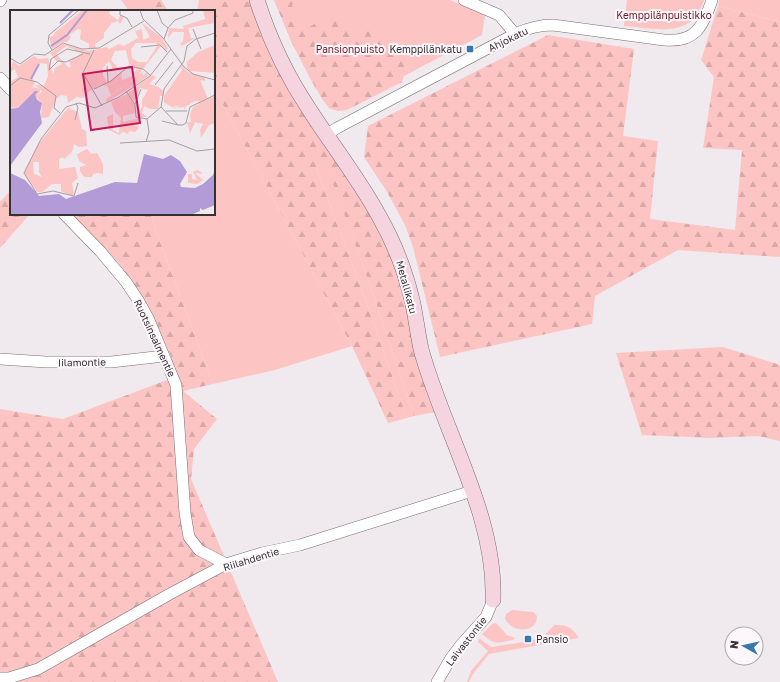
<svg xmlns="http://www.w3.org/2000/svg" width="780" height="682" font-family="'Golos Text',sans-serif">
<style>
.green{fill:#fdc4c4}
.forest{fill:url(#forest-firs)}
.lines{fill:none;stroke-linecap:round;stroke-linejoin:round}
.street-casing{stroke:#767073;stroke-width:12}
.secondary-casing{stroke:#767073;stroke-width:16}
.street{stroke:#fff;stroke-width:11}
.secondary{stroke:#f5d3df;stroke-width:15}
.poi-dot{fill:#3579af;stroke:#fdf6fa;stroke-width:1.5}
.labels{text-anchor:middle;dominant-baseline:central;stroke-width:4;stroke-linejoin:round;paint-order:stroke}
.park-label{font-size:10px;fill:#6e1924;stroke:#fdf6fa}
.street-label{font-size:10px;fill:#343233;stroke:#fdf6fa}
.poi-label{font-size:10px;fill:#343233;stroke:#fdf6fa;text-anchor:end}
.inset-river{fill:none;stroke:#b29bd6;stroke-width:2}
.inset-road{fill:none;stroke:#a5a0a3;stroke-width:1}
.view{fill:#c2185b;fill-opacity:0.15;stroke:#c2185b;stroke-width:2}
.inset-edge{fill:none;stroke:#343233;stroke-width:2}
</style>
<defs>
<pattern id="forest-firs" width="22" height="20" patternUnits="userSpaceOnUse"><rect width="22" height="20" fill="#fdc4c4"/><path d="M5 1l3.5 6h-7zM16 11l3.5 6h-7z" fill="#d9a9a9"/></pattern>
</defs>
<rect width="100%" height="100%" fill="#f0e9ed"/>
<path class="green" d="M 121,0 L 161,0 L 168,11 L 129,11 Z
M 199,0 L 209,0 L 207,11 L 197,11 Z
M 274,0 L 450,0 L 485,15 L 482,35 L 345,107 L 315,88 L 292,43 Z
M 627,0 L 704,0 C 692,40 656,28 624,26 Z
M 719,0 L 780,0 L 780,22 L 718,6 Z
M 214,88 L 352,346 L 275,370 L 213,384 L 155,228 L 152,214 L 214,214 Z
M 326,164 L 368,279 L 414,416 L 407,418 L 359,282 L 316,168 Z
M 512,610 L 533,612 L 537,616 C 538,633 511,634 505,618 L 506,614 Z
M 496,623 L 507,635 L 515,638 L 513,640 C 496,643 496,646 482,634 L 492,624 Z
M 554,625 C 567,625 571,626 579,638 L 489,654 L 473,674 L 469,682 L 467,682 L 471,671 L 488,651 L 478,642 L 479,638 L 488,645 L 492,647 L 523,642 L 526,642 L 527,644 L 532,643 L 532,640 L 544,636 Z"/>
<path class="forest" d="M 155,0 L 161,0 L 168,11 L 137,11 Z
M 207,0 L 249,0 L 267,44 L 386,241 C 389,254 391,265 400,276 L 435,412 L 414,416 L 368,279 L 326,165 L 316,168 L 359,282 L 407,418 L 388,423 L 352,346 L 214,88 L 214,11 L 205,11 Z
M 274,0 L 294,0 L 292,6 L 297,25 L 308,28 L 319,21 L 333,15 L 347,26 L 370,30 L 395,43 L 406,56 L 404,76 L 402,82 L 347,110 L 338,111 L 329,108 L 322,99 L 292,43 Z
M 718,6 L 780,22 L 780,257 L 678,250 L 595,296 L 592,324 L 440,357 L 413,247 L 405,225 L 386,190 L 364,157 L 368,126 L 548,35 L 634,49 L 623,136 L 658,141 L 650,219 L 735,230 L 742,150 L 703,148 L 714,77 L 701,60 Z
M 11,190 L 11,214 L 30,214 L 0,248 L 0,202 Z
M 70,214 L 152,214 L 155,228 L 213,384 L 183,391 L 217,419 L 194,449 L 191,479 L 278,682 L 0,682 L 0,409 L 63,419 L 167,380 L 178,387 L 171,356 L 156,322 L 136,290 L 119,263 Z
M 723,347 L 780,365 L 780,441 L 758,436 L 710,438 L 642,435 L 616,353 Z"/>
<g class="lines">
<g class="street-casing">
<path id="street" d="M 464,0 L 499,15 L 515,34
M 0,1 L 1,0
M 0,78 L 11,90
M 326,135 L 337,128 L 515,34 C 528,28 539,25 553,25 L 664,40 C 695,43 703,27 712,0
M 64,214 L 100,251 L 126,282 L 138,300 L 149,320 L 176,385 L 185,513 L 189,537 L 199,550 L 226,564
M 0,359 L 46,362 L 111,362 L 164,356
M 0,678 L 9,678 L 38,669 L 168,595 L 226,564 L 262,553 L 300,545 L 472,491
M 437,682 L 451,658 L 460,646 L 486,617 L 493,600"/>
</g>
<g class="secondary-casing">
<path id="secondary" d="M 257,0 C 269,38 287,76 309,109 C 332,145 359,179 379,216 C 395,244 406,273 413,304 C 416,319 418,335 421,349 C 443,431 496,514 493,600"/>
</g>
<use href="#street" class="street"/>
<use href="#secondary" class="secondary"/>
</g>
<g class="poi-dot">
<rect x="466" y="45" width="8" height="8" rx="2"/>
<rect x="524" y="635" width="8" height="8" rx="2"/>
</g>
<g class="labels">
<g class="park-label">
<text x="664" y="15">Kemppilänpuistikko</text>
<text x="350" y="49">Pansionpuisto</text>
</g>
<g class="street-label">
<text transform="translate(508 39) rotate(-26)">Ahjokatu</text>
<text transform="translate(407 287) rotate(75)">Metallikatu</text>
<text transform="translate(155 338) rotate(65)">Ruotsinsalmentie</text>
<text transform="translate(82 362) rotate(-1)">Iilamontie</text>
<text transform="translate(251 559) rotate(-17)">Riilahdentie</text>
<text transform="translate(466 641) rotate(-52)">Laivastontie</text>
</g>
<g class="poi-label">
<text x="462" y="49">Kemppilänkatu</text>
<text x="536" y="639" text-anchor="start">Pansio</text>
</g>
</g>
<g transform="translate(10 10)">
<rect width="205" height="205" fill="#f0e9ed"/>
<path d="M 73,0 L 88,0 L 70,16 L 67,13 L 57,24 L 51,18 ZM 94,0 L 100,0 L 99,4 L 108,10 L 110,6 L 114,7 L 110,14 L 108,11 L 99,14 L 101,8 ZM 170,55 L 178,62 L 195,68 L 195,71 L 191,70 L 190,74 L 198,89 L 180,92 L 175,97 L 175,100 L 174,97 L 160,96 L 159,99 L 160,96 L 154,92 L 154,86 L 172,60 ZM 132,59 L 129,65 L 134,61 L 132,65 L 136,63 L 139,65 L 130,72 L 118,73 L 101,85 L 97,76 L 110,69 L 111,62 L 112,70 L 121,67 L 126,60 ZM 142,65 L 146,67 L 139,74 L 148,77 L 153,81 L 153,86 L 150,86 L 149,92 L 145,96 L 133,96 L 133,99 L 131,102 L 137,107 L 128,107 L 127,102 L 132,99 L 132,90 L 138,80 L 130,78 L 124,92 L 118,83 ZM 205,86 L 205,107 L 192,113 L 185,112 L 180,123 L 177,112 L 181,112 L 181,103 L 188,97 L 189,93 Z" fill="#fdc4c4"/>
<path d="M 88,0 L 94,0 L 101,8 L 101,14 L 94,23 L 94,28 L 85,34 L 86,38 L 79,39 L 79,34 L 70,29 L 71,20 L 68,19 L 59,25 L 61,27 L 57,32 L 53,32 L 42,39 L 39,27 L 43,26 L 46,21 L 51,18 L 57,24 L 67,13 L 70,16 ZM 193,0 L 205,0 L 205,13 L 178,18 L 181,28 L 185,28 L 172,36 L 170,33 L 173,32 L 174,22 L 163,22 L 158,28 L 159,18 L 174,19 L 173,16 L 195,9 ZM 132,13 L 151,27 L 158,38 L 156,41 L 150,34 L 147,35 L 146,33 L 126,33 L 121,39 L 122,48 L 128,52 L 137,52 L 147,36 L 151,36 L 133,59 L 126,59 L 119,54 L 116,40 L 105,41 L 101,50 L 111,61 L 103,59 L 99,51 L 93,58 L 93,65 L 97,73 L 111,62 L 110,69 L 97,76 L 90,75 L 75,84 L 74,88 L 67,87 L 58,93 L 57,86 L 51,85 L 46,89 L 39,107 L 31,108 L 32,93 L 27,88 L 32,81 L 25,75 L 34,76 L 38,66 L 37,54 L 30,53 L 22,68 L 25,73 L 7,97 L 0,97 L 0,72 L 8,67 L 5,59 L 0,62 L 3,51 L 9,56 L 24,46 L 28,49 L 38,48 L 43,64 L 45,58 L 52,54 L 50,51 L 47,52 L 40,43 L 53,34 L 78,41 L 97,37 L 99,39 L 109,34 L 114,36 L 128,28 L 124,18 L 126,21 L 132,19 L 133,30 L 140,27 ZM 56,36 L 72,43 L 59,51 L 61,56 L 59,58 L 46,44 ZM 205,35 L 205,63 L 180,61 L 177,58 L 177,52 L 188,42 ZM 176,64 L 191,72 L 198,89 L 190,92 L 187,89 L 175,97 L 165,98 L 162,97 L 156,93 L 163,93 L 163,96 L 167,98 L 179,91 L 177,88 L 174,93 L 174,90 L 167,89 L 163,92 L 158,84 L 156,93 L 154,92 L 154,86 L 169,66 ZM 122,66 L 121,71 L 130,72 L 97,92 L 96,89 L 118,73 L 116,69 ZM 138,75 L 148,77 L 153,81 L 153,86 L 150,86 L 148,99 L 140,99 L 134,96 L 132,103 L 130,102 L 138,80 ZM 117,84 L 125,96 L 125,103 L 113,106 L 113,112 L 129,108 L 128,119 L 125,122 L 119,121 L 118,124 L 113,122 L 109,125 L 99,120 L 97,107 L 103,104 L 103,120 L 109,123 L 111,108 L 105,102 L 101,92 ZM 198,90 L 203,103 L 200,109 L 205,107 L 205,113 L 199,115 L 191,128 L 190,120 L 193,114 L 185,112 L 180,123 L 177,112 L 181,112 L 180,105 L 183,97 ZM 58,98 L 68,102 L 72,119 L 76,121 L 77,136 L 69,137 L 64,134 L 62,142 L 54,149 L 53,147 L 49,149 L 49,159 L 65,157 L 68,168 L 62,173 L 64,183 L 62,186 L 51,181 L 51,174 L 42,174 L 32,182 L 27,182 L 14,163 L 29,133 ZM 23,152 L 29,152 L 29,162 L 32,167 L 24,164 ZM 77,139 L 81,144 L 87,143 L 93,154 L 93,164 L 88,163 L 83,164 L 82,167 L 74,167 L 70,161 L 70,157 L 76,155 L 69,151 L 67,144 ZM 188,160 L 193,164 L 185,163 L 193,170 L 187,174 L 178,173 L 178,164 L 182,164 L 182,169 L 187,170 L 183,162 Z" fill="#fdc4c4" fill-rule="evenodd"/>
<path d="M 21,77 L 31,79 L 27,88 L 29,91 L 0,109 L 0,98 L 7,97 Z" fill="#fdc4c4"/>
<path d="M 25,81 L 28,81 L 25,85 L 27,90 L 32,93 L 30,102 L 32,113 L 0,156 L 0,99 L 8,98 ZM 134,144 L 153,149 L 161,145 L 170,151 L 177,162 L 170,174 L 171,177 L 185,178 L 193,174 L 203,165 L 205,159 L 205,195 L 193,200 L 190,198 L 190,201 L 181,205 L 184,205 L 0,205 L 0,163 L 15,170 L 29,186 L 49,184 L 56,189 L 105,172 L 127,173 Z" fill="#b29bd6"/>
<path class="inset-river" d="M 50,13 L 63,0M 41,36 L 57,25 L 77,0M 21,69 L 29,54"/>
<path class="inset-road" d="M 110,0 L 110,5 L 117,8 L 122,17M 130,0 L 133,9 L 153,28 L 174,57M 147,0 L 152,13 L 158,18M 183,19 L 191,39M 154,29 L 158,18 L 165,10 L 183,3 L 183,0M 131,37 L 150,35 L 157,42M 42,40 L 38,33 L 39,25 L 69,0M 84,40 L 73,63 L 92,96M 0,48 L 10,54 L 24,44 L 35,45 L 53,33 L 72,39 L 89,38 L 134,11M 97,56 L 98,72M 173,56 L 183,64 L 205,70M 39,60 L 41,49 L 57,39 L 80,44M 39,60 L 48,51 L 56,52 L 73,44M 145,75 L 163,52M 0,76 L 10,68 L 27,72 L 46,86 L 44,98 L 50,103M 84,79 L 101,71 L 119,56 L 133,59 L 140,65M 116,81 L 125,95 L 126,107 L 137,109M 125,94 L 131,79M 151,97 L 168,115 L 173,115 L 176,113 L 180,97 L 205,85M 156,101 L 177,101M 65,110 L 68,98 L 66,93M 152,111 L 168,115M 136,132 L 139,122 L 137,109 L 151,97 L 154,79 L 174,51 L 177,36 L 186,29 L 205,23M 110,133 L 159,130 L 187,141 L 205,139M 68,173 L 64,186 L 43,181 L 27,184 L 14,163 L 31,129 L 56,97 L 69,93 L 85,98 L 109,87 L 140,66 L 161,39"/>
<path class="view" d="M 122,57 L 130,113 L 81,120 L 73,64 Z"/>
<rect width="205" height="205" class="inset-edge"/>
</g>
<g transform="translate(744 646) rotate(278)"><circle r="19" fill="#fdf6fa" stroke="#ada8aa"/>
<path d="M0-3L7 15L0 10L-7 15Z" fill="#3579af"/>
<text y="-6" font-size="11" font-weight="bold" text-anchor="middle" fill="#343233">N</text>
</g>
</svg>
